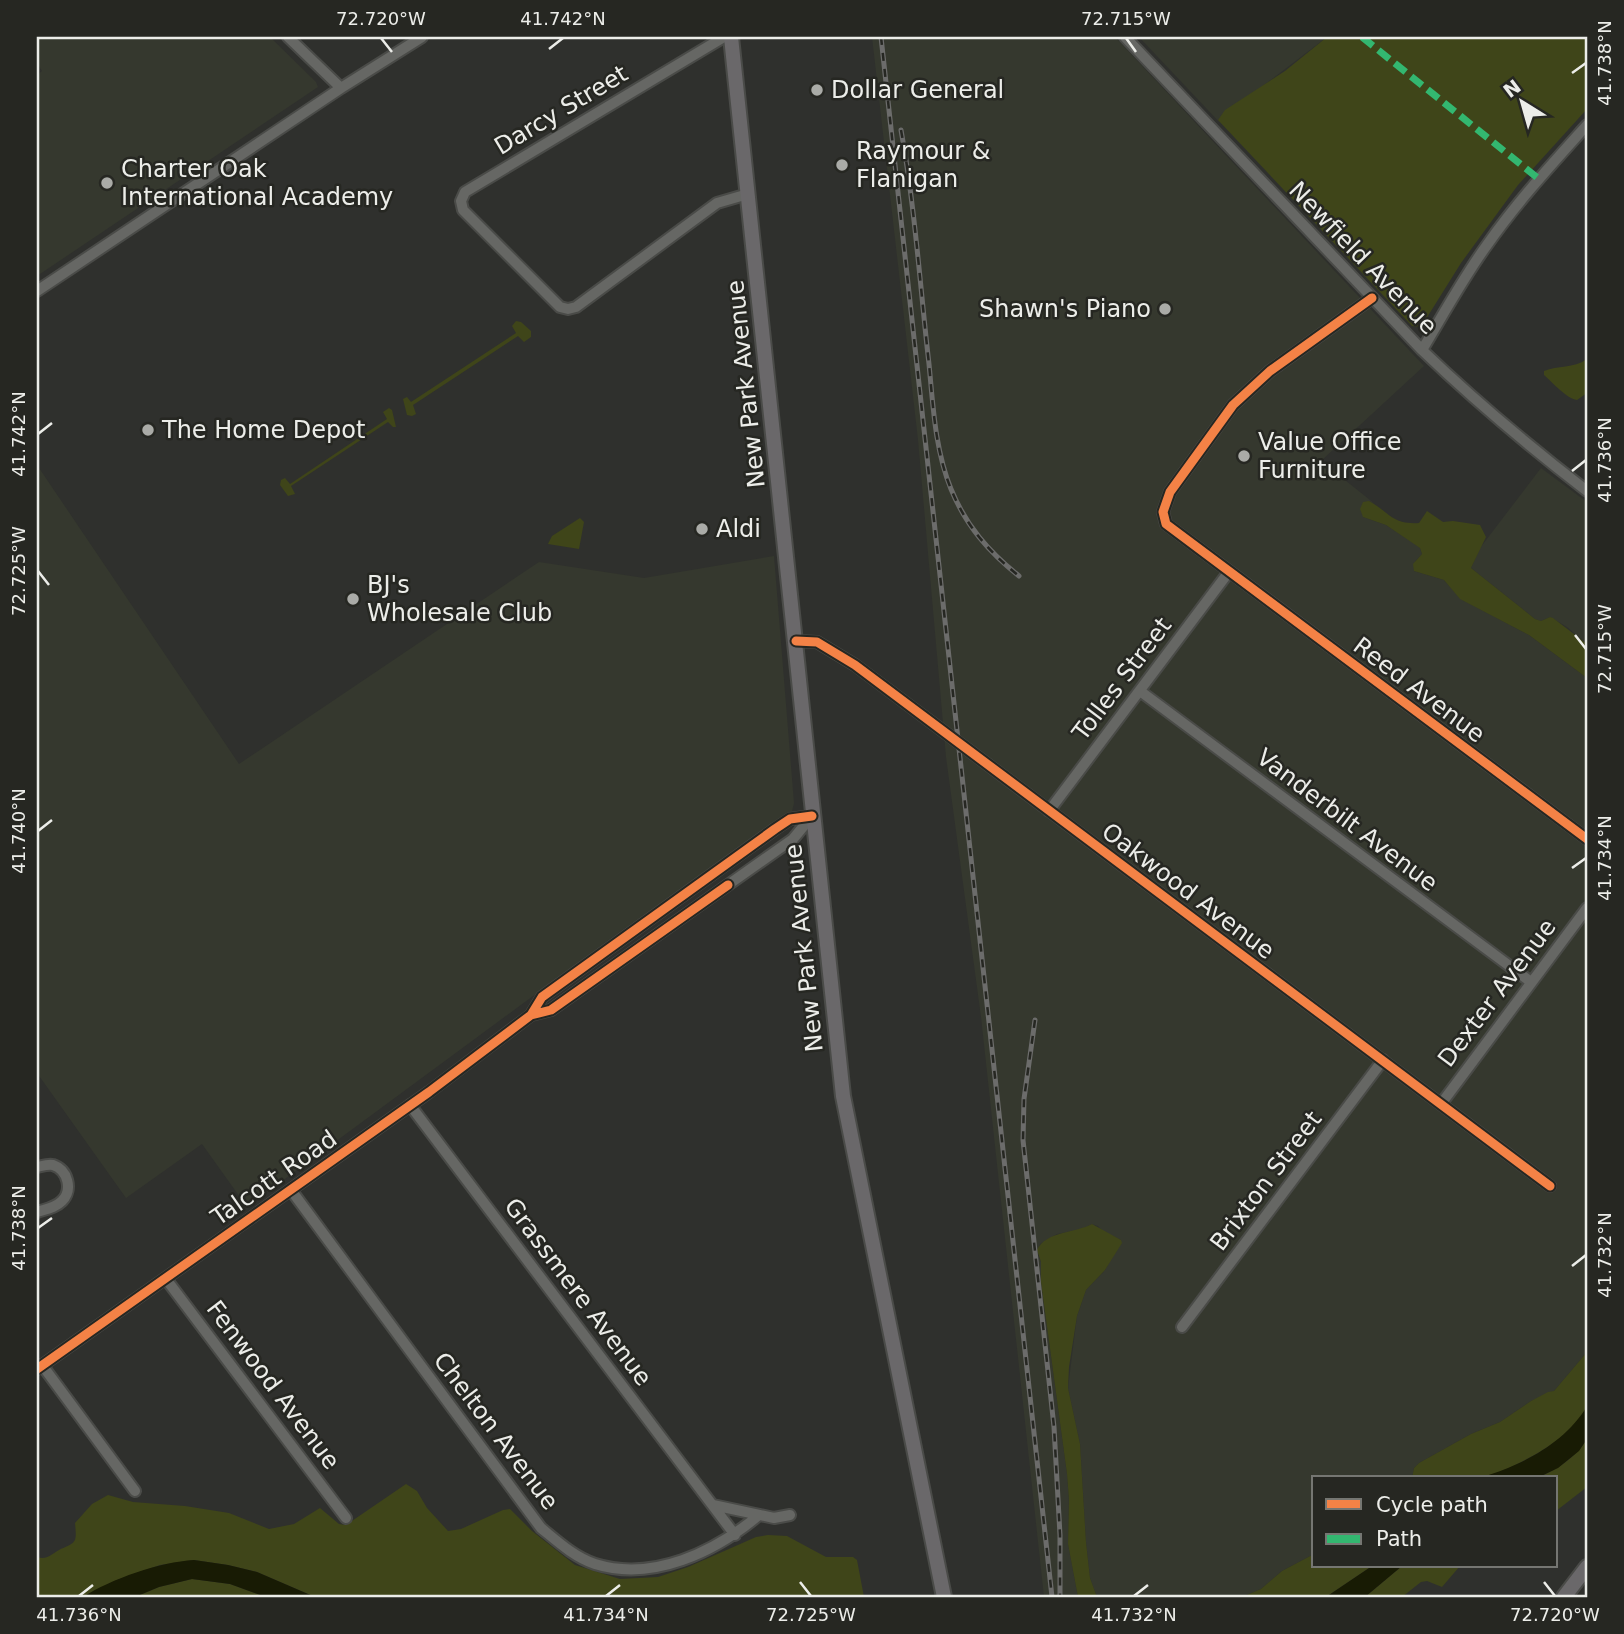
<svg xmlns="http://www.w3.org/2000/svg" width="1624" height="1634" font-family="'DejaVu Sans',sans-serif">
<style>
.built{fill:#35382e}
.green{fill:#3f4519}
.water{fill:#181b04}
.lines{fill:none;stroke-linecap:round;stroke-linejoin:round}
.minor-casing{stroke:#4a4b48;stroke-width:14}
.major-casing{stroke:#4a4b48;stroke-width:18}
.minor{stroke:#666764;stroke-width:10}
.major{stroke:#6a686a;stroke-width:14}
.rail-casing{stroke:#6c6c6b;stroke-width:5}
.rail{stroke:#262722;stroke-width:2.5;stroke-dasharray:8;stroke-linecap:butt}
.quiet{stroke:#33b770;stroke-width:7;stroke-dasharray:14 7;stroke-linecap:butt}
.cycleway-casing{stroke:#262722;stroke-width:13}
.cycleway{stroke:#f48246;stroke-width:9}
.ticks{fill:none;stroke:#ecede9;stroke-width:2.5}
.poi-dot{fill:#aaaba7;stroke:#262722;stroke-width:2.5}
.labels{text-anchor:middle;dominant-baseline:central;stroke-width:5;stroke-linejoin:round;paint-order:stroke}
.poi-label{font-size:24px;fill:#ecede9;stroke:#262722;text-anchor:start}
.street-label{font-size:24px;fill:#ecede9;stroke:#262722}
.neatline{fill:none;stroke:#ecede9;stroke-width:2.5}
.ticks-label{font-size:18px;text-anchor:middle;fill:#ecede9}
</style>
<rect width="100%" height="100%" fill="#2f302d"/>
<path class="built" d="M 37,37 L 270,37 L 316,82 L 318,87 L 37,276 L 37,75 L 42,71 L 37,63 Z
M 872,37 L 1115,37 L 1424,366 L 1321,461 L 1375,504 L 1369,501 L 1363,517 L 1386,525 L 1419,546 L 1422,554 L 1415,562 L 1414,571 L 1444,580 L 1461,599 L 1529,635 L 1587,678 L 1587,1352 L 1554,1391 L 1531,1401 L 1500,1422 L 1471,1434 L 1419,1463 L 1414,1468 L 1412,1478 L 1314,1478 L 1314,1554 L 1282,1571 L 1261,1589 L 1242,1597 L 1097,1597 L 1090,1578 L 1086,1542 L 1080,1444 L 1068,1388 L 1077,1316 L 1086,1290 L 1105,1270 L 1121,1240 L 1102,1231 L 1098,1226 L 1092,1224 L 1083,1229 L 1057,1234 L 1040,1244 L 1037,1253 L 1041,1262 L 1041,1282 L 1067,1474 L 1069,1500 L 1068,1544 L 1078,1597 L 1044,1597 L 981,1017 L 946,757 L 918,440 Z
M 1139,37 L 1327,37 L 1218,120 L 1222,125 Z
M 37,465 L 239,764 L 539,562 L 644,578 L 774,556 L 794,803 L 792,811 L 617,934 L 247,1207 L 202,1144 L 126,1198 L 37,1073 Z
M 1541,468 L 1587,502 L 1587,644 L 1567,627 L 1550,617 L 1541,621 L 1535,619 L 1471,568 L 1480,548 Z"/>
<path class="green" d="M 1327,37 L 1587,37 L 1587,109 L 1518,185 L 1461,263 L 1421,327 L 1412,326 L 1218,120 L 1225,110 L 1285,71 Z
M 516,321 L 521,322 L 531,331 L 531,337 L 524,342 L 518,336 L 413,405 L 416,414 L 412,416 L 407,415 L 403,399 L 407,397 L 411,402 L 516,333 L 512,326 Z
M 1587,359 L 1587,393 L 1577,400 C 1566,398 1553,383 1544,375 L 1544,371 C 1558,365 1573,369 1587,359 Z
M 389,408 L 392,410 L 396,427 L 393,427 L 388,422 L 291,486 L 295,494 L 288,496 L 280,485 L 281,480 L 285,478 L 290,484 L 387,419 L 383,412 Z
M 1369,501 C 1388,511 1392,525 1419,523 L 1427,511 L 1443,522 L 1453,521 L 1480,525 L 1486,537 L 1471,568 L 1535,619 L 1541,621 L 1550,617 L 1553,618 L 1587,644 L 1587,678 L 1529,635 L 1460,599 L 1444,580 L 1414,571 L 1413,564 L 1422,554 L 1420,548 L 1386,525 L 1363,517 L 1360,509 L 1363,502 Z
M 580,518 L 584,522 L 579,549 L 548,544 L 552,536 Z
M 1092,1224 L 1121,1240 L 1122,1243 L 1105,1270 L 1086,1290 L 1077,1316 L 1069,1367 L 1068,1388 L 1080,1444 L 1086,1542 L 1090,1578 L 1097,1597 L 1078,1597 L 1068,1544 L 1069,1500 L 1067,1474 L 1041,1282 L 1041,1262 L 1037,1250 C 1046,1231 1076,1233 1092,1224 Z
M 1587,1352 C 1587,1366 1591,1394 1587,1406 C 1577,1437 1511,1470 1482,1478 C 1466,1482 1430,1478 1412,1478 L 1414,1468 L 1419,1463 L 1471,1434 L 1500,1422 L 1531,1401 L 1548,1392 L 1554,1391 Z
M 1587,1439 L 1587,1487 L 1556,1511 L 1556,1478 L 1537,1478 C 1557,1470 1576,1457 1587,1439 Z
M 406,1484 L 417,1491 L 427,1508 L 448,1531 L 461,1529 L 503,1510 L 510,1509 L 532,1531 L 575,1565 L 620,1579 L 658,1577 L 688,1567 L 756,1537 L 768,1535 L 787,1536 L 826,1557 L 853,1557 L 857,1560 L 864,1597 L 315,1597 L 257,1572 L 228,1565 L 194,1560 L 160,1565 L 117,1580 L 83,1597 L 37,1597 L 37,1557 C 47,1560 50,1555 59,1550 C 76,1542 77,1544 75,1523 L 92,1504 L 108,1495 L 133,1502 L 185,1506 L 229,1513 L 269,1529 L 294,1524 L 320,1508 L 339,1524 L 346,1525 Z
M 1314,1554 L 1314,1566 L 1372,1566 L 1326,1597 L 1242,1597 L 1261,1589 L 1282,1571 Z
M 1402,1566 L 1460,1566 L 1442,1587 L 1427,1581 L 1421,1582 L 1402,1597 L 1365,1597 Z
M 192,1579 L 230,1584 L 266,1597 L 135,1597 L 159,1587 Z"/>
<path class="water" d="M 1587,1406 L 1587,1439 L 1579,1451 L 1558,1468 L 1537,1478 L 1481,1478 C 1493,1473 1505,1470 1517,1464 C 1544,1452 1572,1432 1587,1406 Z
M 194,1560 L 228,1565 L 257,1572 L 315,1597 L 266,1597 L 230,1584 L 192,1579 L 159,1587 L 135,1597 L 83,1597 C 111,1579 160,1562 194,1560 Z
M 1372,1566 L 1402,1566 L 1365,1597 L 1326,1597 Z"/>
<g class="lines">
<g class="minor-casing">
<path id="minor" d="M 288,37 L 341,88
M 724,37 L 465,192 L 461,201 L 463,210 L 560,307 L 568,309 L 576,307 L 717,203 L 748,194
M 1125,37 L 1422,350 C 1475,401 1530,447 1587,491
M 37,291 L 341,88 L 422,37
M 1372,298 L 1270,371 L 1233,405 L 1170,492 L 1163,512 L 1166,524 L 1587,839
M 1422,350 C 1443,315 1463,278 1487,245 C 1517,202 1552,164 1587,125
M 796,641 L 817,642 L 855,665 L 1550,1186
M 1140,691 L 1531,982
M 1049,811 L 1228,573
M 531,1015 L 542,997 L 775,829 L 790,819 L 812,816
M 1441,1104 L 1587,908
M 410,1105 L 735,1535
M 37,1167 C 42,1166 48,1164 53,1165 C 68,1170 73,1190 62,1201 C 55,1208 46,1209 37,1212
M 291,1190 L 541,1528 C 557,1541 574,1557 595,1564 C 653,1582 715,1552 759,1515
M 166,1279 L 346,1518
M 1182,1327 L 1383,1060
M 42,1365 L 135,1491
M 37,1369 L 429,1092 L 531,1015 L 551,1010 L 793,839 L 812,816
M 713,1505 L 774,1518 L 790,1515"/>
</g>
<g class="major-casing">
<path id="major" d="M 731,37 L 843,1096 L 944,1597
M 1564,1597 L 1587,1567"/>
</g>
<use href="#minor" class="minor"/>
<use href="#major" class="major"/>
<g class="rail-casing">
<path id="rail" d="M 881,37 L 1052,1597
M 901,130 C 915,207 920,286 929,364 C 933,405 935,450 951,489 C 966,526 989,552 1019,576
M 1035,1020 L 1024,1099 L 1023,1140 L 1054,1427 L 1060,1535 L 1060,1597"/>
</g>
<use href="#rail" class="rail"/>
<path class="quiet" d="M 1362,37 L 1539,179"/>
<g class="cycleway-casing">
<path id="cycleway" d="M 1372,298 L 1270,371 L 1233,405 L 1170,492 L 1163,512 L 1166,524 L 1587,839
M 796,641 L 817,642 L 855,665 L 1550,1186
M 531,1015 L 542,997 L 775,829 L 790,819 L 812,816
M 37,1369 L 429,1092 L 531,1015 L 551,1010 L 728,885"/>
</g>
<use href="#cycleway" class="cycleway"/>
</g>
<path class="ticks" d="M 381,38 L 392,52M 1126,38 L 1136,52M 549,49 L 563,38M 1572,73 L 1586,63M 38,434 L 52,423M 1572,471 L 1586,460M 38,571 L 49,585M 1575,635 L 1586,649M 38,831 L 52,820M 1572,868 L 1586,858M 38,1228 L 52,1218M 1572,1266 L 1586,1255M 800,1582 L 811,1596M 1544,1582 L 1555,1596M 79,1596 L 93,1585M 606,1596 L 620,1585M 1134,1596 L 1148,1585"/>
<g class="poi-dot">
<circle cx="817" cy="90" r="7"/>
<circle cx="842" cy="165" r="7"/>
<circle cx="107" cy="183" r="7"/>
<circle cx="1165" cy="309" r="7"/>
<circle cx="148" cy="430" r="7"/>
<circle cx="1244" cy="456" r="7"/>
<circle cx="702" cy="529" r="7"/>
<circle cx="353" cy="599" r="7"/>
</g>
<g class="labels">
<g class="poi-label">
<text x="831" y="90">Dollar General</text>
<text x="856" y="151">Raymour &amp;<tspan x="856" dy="28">Flanigan</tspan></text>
<text x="121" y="169">Charter Oak<tspan x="121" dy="28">International Academy</tspan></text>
<text x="1151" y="309" text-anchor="end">Shawn's Piano</text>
<text x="162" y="430">The Home Depot</text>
<text x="1258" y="442">Value Office<tspan x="1258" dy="28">Furniture</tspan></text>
<text x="716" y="529">Aldi</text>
<text x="367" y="585">BJ's<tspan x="367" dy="28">Wholesale Club</tspan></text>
</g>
<g class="street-label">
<text transform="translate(561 110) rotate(-31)">Darcy Street</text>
<text transform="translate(1363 258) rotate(46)">Newfield Avenue</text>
<text transform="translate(746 384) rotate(-96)">New Park Avenue</text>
<text transform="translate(1122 679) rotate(-53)">Tolles Street</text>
<text transform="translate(1419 690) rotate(37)">Reed Avenue</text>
<text transform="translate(1347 820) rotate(37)">Vanderbilt Avenue</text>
<text transform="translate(1188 891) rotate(37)">Oakwood Avenue</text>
<text transform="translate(804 948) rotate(-96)">New Park Avenue</text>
<text transform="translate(1497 993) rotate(-53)">Dexter Avenue</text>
<text transform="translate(274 1178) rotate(-35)">Talcott Road</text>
<text transform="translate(1266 1181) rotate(-53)">Brixton Street</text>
<text transform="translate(578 1292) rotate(53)">Grassmere Avenue</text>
<text transform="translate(273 1385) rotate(53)">Fenwood Avenue</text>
<text transform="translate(496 1431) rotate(53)">Chelton Avenue</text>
</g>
</g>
<rect width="1624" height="1634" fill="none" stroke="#262722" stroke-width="77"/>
<rect x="1312" y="1476" width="245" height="91" fill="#262722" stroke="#757672" stroke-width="2"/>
<rect x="1326" y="1499" width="35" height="10" fill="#f48246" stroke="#757672" stroke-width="2"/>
<text x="1376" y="1512" font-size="21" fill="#ecede9">Cycle path</text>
<rect x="1326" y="1534" width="35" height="10" fill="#33b770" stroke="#757672" stroke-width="2"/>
<text x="1376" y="1546" font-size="21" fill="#ecede9">Path</text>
<g transform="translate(1522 102) rotate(323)" stroke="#262722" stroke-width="5" paint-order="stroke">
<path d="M0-5L12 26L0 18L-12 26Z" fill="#ecede9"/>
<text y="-10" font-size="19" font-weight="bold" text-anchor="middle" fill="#ecede9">N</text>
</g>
<rect x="38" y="38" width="1548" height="1558" class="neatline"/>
<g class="ticks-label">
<text x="381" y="25">72.720°W</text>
<text x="563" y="25">41.742°N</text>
<text x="1126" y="25">72.715°W</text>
<text transform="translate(1605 63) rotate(-90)" y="6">41.738°N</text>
<text transform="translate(19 434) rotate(-90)" y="6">41.742°N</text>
<text transform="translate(1605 460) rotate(-90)" y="6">41.736°N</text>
<text transform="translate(19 571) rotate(-90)" y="6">72.725°W</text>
<text transform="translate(1605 649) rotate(-90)" y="6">72.715°W</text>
<text transform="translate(19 831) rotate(-90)" y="6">41.740°N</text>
<text transform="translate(1605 858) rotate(-90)" y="6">41.734°N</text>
<text transform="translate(19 1228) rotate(-90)" y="6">41.738°N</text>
<text transform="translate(1605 1255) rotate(-90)" y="6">41.732°N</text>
<text x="79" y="1621">41.736°N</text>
<text x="606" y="1621">41.734°N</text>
<text x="811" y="1621">72.725°W</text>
<text x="1134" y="1621">41.732°N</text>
<text x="1555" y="1621">72.720°W</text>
</g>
</svg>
